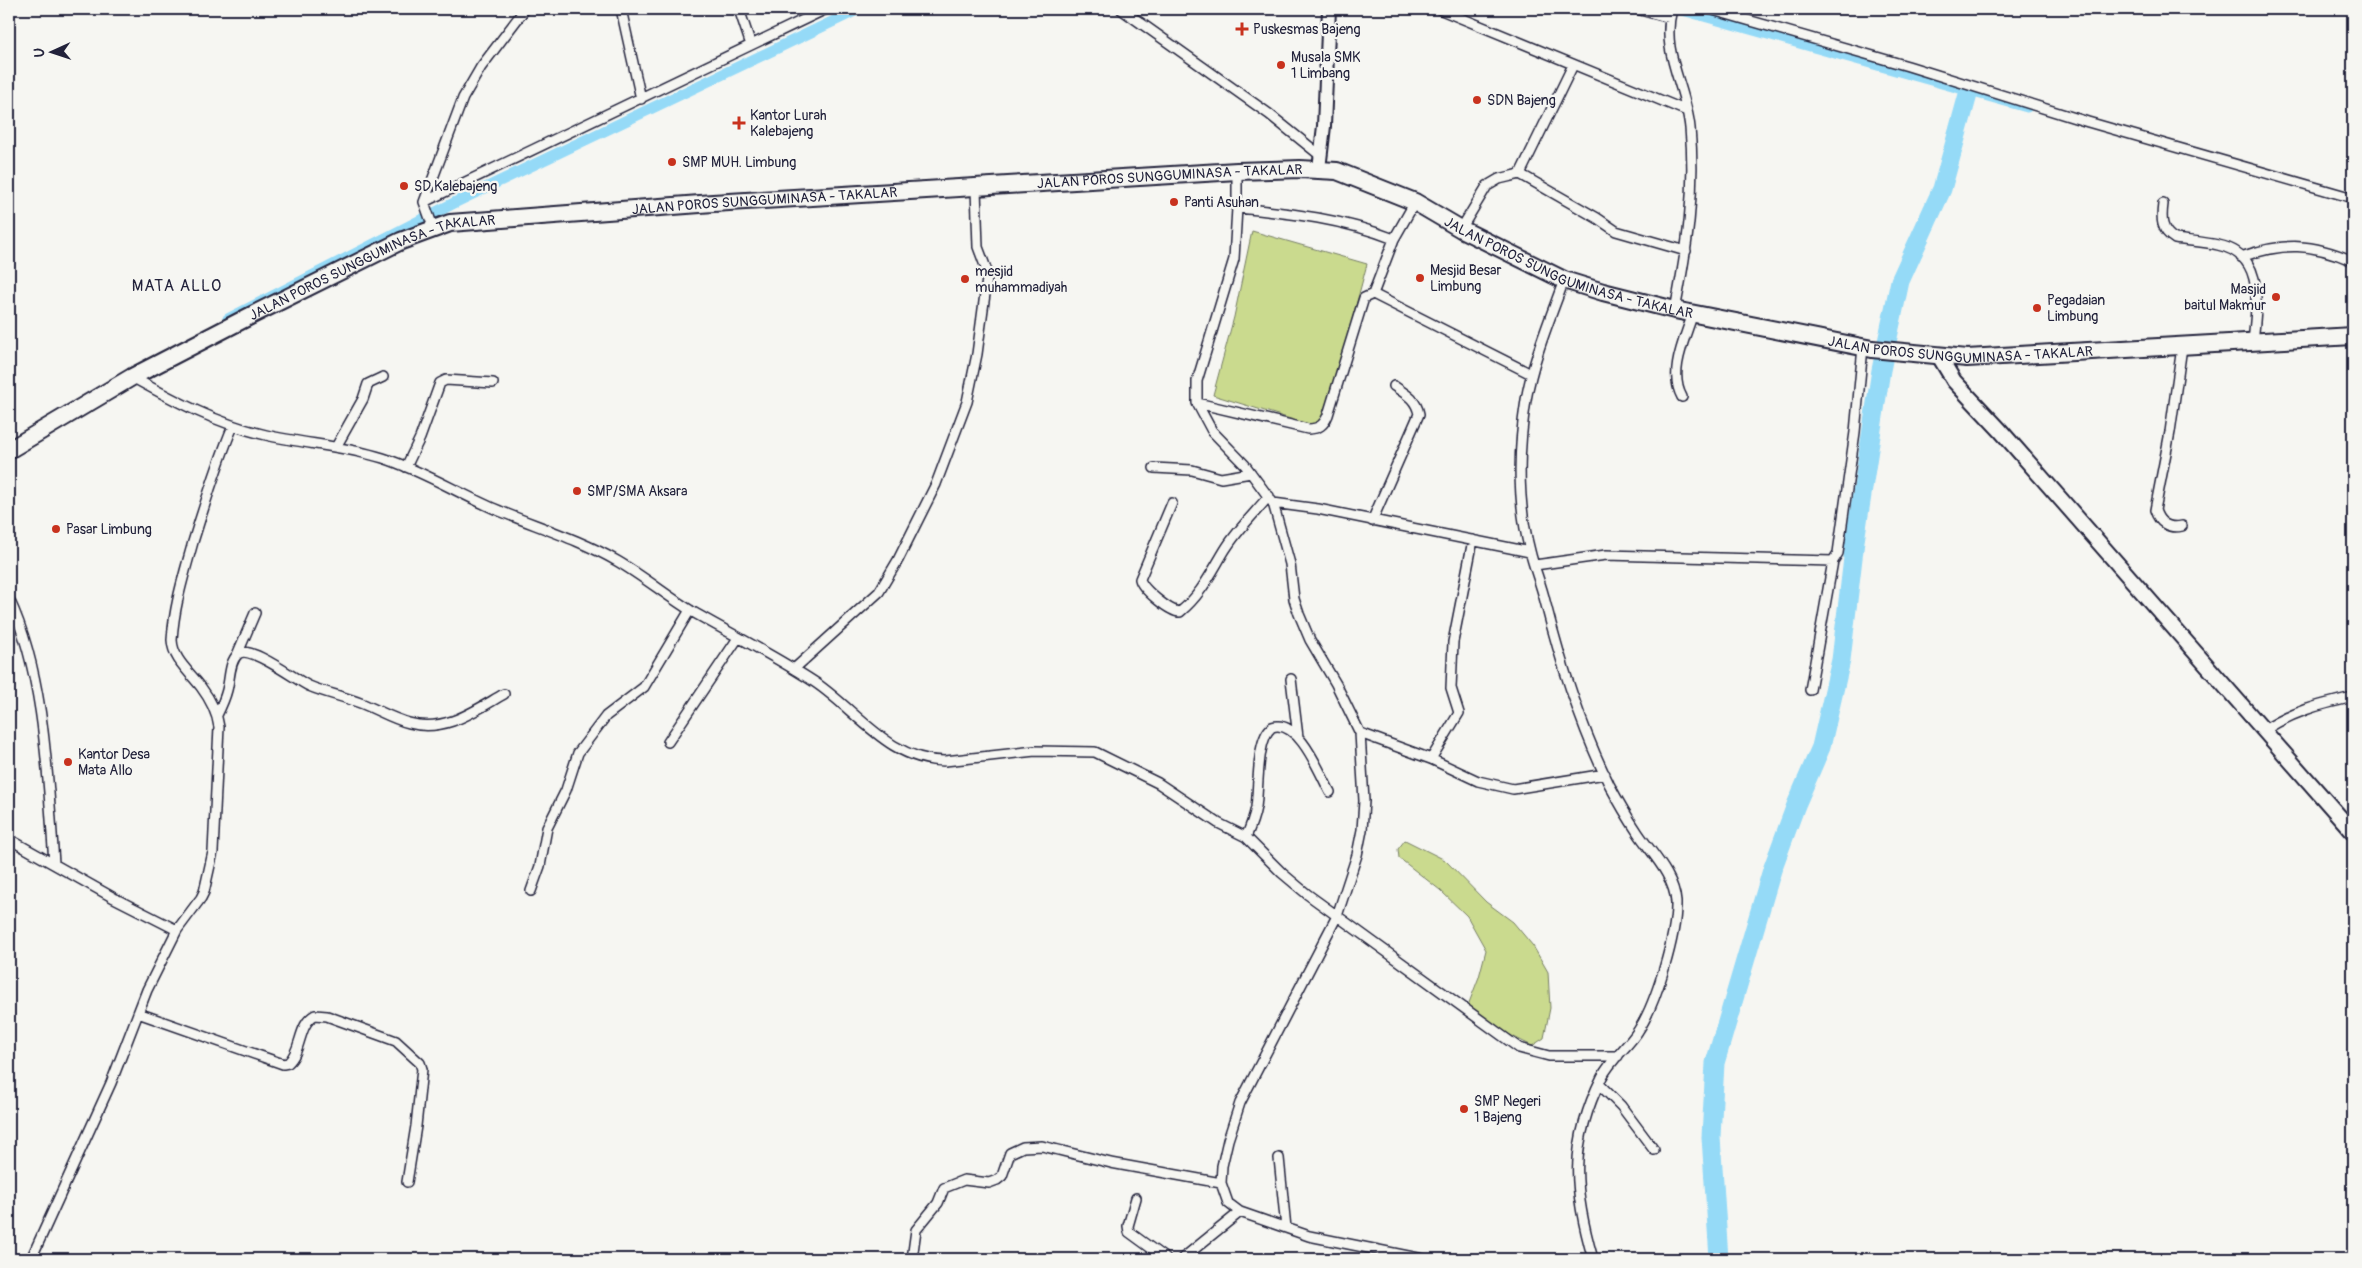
<svg xmlns="http://www.w3.org/2000/svg" width="2362" height="1268" font-family="Pangolin,sans-serif">
<style>
.green{fill:#cada8e;stroke:#767e64}
.lines{fill:none;stroke-linecap:round;stroke-linejoin:round}
.canal{stroke:#95daf7;stroke-width:11}
.river{stroke:#95daf7;stroke-width:19}
.street-casing{stroke:#22223b;stroke-width:12}
.secondary-casing{stroke:#22223b;stroke-width:16}
.primary-casing{stroke:#22223b;stroke-width:18}
.highway-casing{stroke:#22223b;stroke-width:20}
.street{stroke:#f6f6f2;stroke-width:9}
.secondary{stroke:#f6f6f2;stroke-width:12}
.primary{stroke:#f6f6f2;stroke-width:14}
.highway{stroke:#f6f6f2;stroke-width:16}
.poi-dot{fill:#c8321e;stroke:#f6f6f2;stroke-width:2}
.labels{text-anchor:middle;dominant-baseline:central;stroke-width:4.5;stroke-linejoin:round;paint-order:stroke}
.poi-label{font-size:14px;fill:#22223b;stroke:#f6f6f2;text-anchor:start}
.street-label{font-size:14px;fill:#22223b;stroke:#f6f6f2}
.quarter-label{font-size:16px;letter-spacing:1px;fill:#22223b;stroke:#f6f6f2}
</style>
<rect width="100%" height="100%" fill="#f6f6f2"/>
<filter id="ink" filterUnits="userSpaceOnUse"><feTurbulence type="fractalNoise" baseFrequency=".02" numOctaves="2"/><feDisplacementMap in="SourceGraphic" scale="10" xChannelSelector="R" yChannelSelector="G"/><feConvolveMatrix kernelMatrix="1 2 1 2 8 2 1 2 1" color-interpolation-filters="sRGB"/></filter>
<g filter="url(#ink)">
<path class="green" d="M 1252,231 L 1367,264 L 1323,429 L 1213,395 L 1234,317 Z
M 1405,840 L 1445,860 L 1486,902 L 1513,922 L 1533,946 L 1548,972 L 1550,1008 L 1544,1038 L 1532,1046 L 1490,1025 L 1467,1008 L 1479,977 L 1486,950 L 1467,916 L 1440,890 L 1399,858 L 1398,849 Z"/>
<g class="lines">
<path class="canal" d="M 1679,9 L 2027,107
M 228,319 L 456,202 L 859,9"/>
<path class="river" d="M 1719,1259 L 1711,1137 L 1715,1063 L 1772,870 L 1796,805 L 1821,747 L 1841,660 L 1855,541 L 1881,370 L 1900,281 L 1942,189 L 1969,91"/>
<g class="street-casing">
<path id="street" d="M 621,9 L 641,99
M 739,9 L 751,45
M 1121,9 L 1269,114 L 1321,156
M 1439,9 L 1687,111
M 1637,9 L 1670,18
M 1672,9 C 1660,52 1686,86 1690,128 C 1696,190 1687,249 1675,310
M 1709,9 L 1908,66 L 2088,122 L 2353,198
M 1237,171 L 1237,208 L 1234,259 L 1197,381 L 1197,403 L 1212,431 L 1245,465 L 1273,503 L 1290,564 L 1294,599 L 1299,614 L 1310,640 L 1336,684 L 1360,733 L 1364,801 L 1362,830 L 1357,855 L 1337,916 L 1240,1103 L 1228,1140 L 1222,1166 L 1221,1183 L 1228,1203 L 1240,1212 L 1309,1236 L 1423,1259
M 1520,174 L 1597,218 L 1616,231 L 1686,251
M 424,202 L 826,9
M 2163,204 C 2161,219 2161,231 2175,239 C 2189,241 2204,242 2218,245 C 2267,255 2256,306 2253,343
M 1237,208 C 1292,213 1343,219 1394,239
M 433,227 L 424,202 L 463,98 L 481,67 L 525,9
M 1461,229 L 1487,186 L 1499,179 L 1520,174 L 1573,65
M 2241,257 C 2284,242 2312,243 2353,261
M 1564,280 C 1550,319 1533,359 1526,400 C 1518,450 1517,502 1530,551 C 1534,568 1541,584 1545,601 C 1561,664 1580,725 1609,784 C 1618,801 1628,818 1638,833 C 1652,854 1674,875 1676,902 C 1677,934 1656,1004 1638,1031 C 1628,1047 1611,1059 1602,1077 C 1569,1143 1573,1190 1593,1259
M 1373,294 L 1394,239 L 1415,202
M 132,377 C 175,401 218,424 266,435 C 305,444 345,446 383,458 C 421,470 458,493 495,509 C 535,526 579,539 617,561 C 643,576 667,596 693,612 C 733,635 777,657 816,683 C 857,711 890,761 945,761 L 1035,751 L 1095,752 L 1158,783 L 1218,823 L 1246,837 L 1282,873 L 1307,894 L 1519,1048 L 1549,1056 L 1618,1056
M 1682,397 C 1668,372 1685,339 1693,313
M 1197,403 L 1308,429 C 1319,429 1324,425 1328,415 L 1364,298 L 1373,294 L 1531,374
M 336,447 L 363,399 L 368,384 L 383,377
M 406,467 L 420,438 L 440,383 L 446,380 L 493,383
M 1154,468 L 1192,470 L 1221,478 L 1251,473
M 1172,503 L 1140,579 C 1142,589 1170,612 1180,612 C 1201,595 1211,573 1225,550 C 1237,530 1254,514 1269,496
M 1273,503 L 1318,509 L 1530,552
M 1372,521 L 1419,414 C 1416,399 1406,394 1394,386
M 2182,526 C 2169,529 2159,523 2155,510 L 2170,432 L 2182,347
M 1535,565 L 1606,555 L 1833,561 L 1838,553 L 1855,432 L 1863,347
M 9,599 C 45,674 48,781 54,863
M 237,655 L 255,613
M 794,669 L 879,592 L 898,560 L 936,484 L 967,402 L 977,354 L 987,279 L 987,271 L 978,247 L 976,189
M 1291,679 L 1298,737
M 1810,690 L 1833,561
M 217,715 C 221,707 225,698 227,690 C 230,679 229,662 238,654 C 250,644 296,680 309,686 C 326,693 345,697 363,704 C 378,710 393,719 409,723 C 445,733 474,711 504,694
M 2263,731 C 2294,711 2318,705 2353,697
M 1360,733 L 1431,759 L 1478,781 L 1513,789 L 1605,774
M 668,742 L 738,638
M 1431,759 L 1459,713 L 1451,688 L 1453,642 L 1473,540
M 1246,837 C 1250,828 1254,818 1256,807 C 1259,788 1256,739 1272,727 C 1299,718 1320,774 1330,792
M 9,839 L 114,898 L 177,930
M 531,891 L 540,866 L 547,828 L 566,790 L 578,753 L 606,716 L 644,687 L 690,610
M 138,1013 L 283,1064 L 288,1063 C 302,1051 298,1024 315,1015 L 327,1016 L 396,1041 L 420,1063 L 422,1069 L 416,1126 L 407,1182
M 1599,1084 L 1621,1106 L 1654,1150
M 1279,1158 L 1286,1228
M 1136,1198 L 1128,1226 L 1129,1232 L 1166,1259
M 31,1259 L 111,1083 L 147,990 L 177,930 L 201,898 L 204,892 L 213,852 L 219,727 C 217,712 210,699 201,687 C 190,672 173,660 172,640 C 174,606 184,575 193,542 C 205,503 217,464 233,426
M 912,1259 L 916,1230 L 938,1203 L 944,1188 L 964,1180 L 989,1183 L 997,1180 L 1002,1176 L 1010,1153 L 1023,1147 L 1042,1146 L 1111,1163 L 1221,1183
M 1182,1259 L 1240,1212"/>
</g>
<g class="secondary-casing">
<path id="secondary" d="M 1319,169 L 1324,126 L 1329,9"/>
</g>
<g class="primary-casing">
<path id="primary" d="M 1939,356 L 1954,381 L 2000,430 L 2353,832"/>
</g>
<g class="highway-casing">
<g id="highway">
<path id="s1" d="M 9,450 L 132,377 L 250,316 L 401,241 L 450,223 L 713,203 L 1237,171 L 1300,169 L 1337,171 L 1415,202 L 1461,229 L 1564,280 L 1603,292 L 1675,310 L 1872,349 L 1967,358 L 2353,336"/>
</g>
</g>
<use href="#street" class="street"/>
<use href="#secondary" class="secondary"/>
<use href="#primary" class="primary"/>
<use href="#highway" class="highway"/>
</g>
</g>
<g class="poi-dot">
<path d="M1239.5 21.5h5v5h5v5h-5v5h-5v-5h-5v-5h5z"/>
<circle cx="1281" cy="65" r="5"/>
<circle cx="1477" cy="100" r="5"/>
<path d="M736.5 115.5h5v5h5v5h-5v5h-5v-5h-5v-5h5z"/>
<circle cx="672" cy="162" r="5"/>
<circle cx="404" cy="186" r="5"/>
<circle cx="1174" cy="202" r="5"/>
<circle cx="1420" cy="278" r="5"/>
<circle cx="965" cy="279" r="5"/>
<circle cx="2276" cy="297" r="5"/>
<circle cx="2037" cy="308" r="5"/>
<circle cx="577" cy="491" r="5"/>
<circle cx="56" cy="529" r="5"/>
<circle cx="68" cy="762" r="5"/>
<circle cx="1464" cy="1109" r="5"/>
</g>
<g class="labels">
<g class="poi-label">
<text x="1253" y="29">Puskesmas Bajeng</text>
<text x="1291" y="57">Musala SMK<tspan x="1291" dy="16">1 Limbang</tspan></text>
<text x="1487" y="100">SDN Bajeng</text>
<text x="750" y="115">Kantor Lurah<tspan x="750" dy="16">Kalebajeng</tspan></text>
<text x="682" y="162">SMP MUH. Limbung</text>
<text x="414" y="186">SD Kalebajeng</text>
<text x="1184" y="202">Panti Asuhan</text>
<text x="1430" y="270">Mesjid Besar<tspan x="1430" dy="16">Limbung</tspan></text>
<text x="975" y="271">mesjid<tspan x="975" dy="16">muhammadiyah</tspan></text>
<text x="2266" y="289" text-anchor="end">Masjid<tspan x="2266" dy="16">baitul Makmur</tspan></text>
<text x="2047" y="300">Pegadaian<tspan x="2047" dy="16">Limbung</tspan></text>
<text x="587" y="491">SMP/SMA Aksara</text>
<text x="66" y="529">Pasar Limbung</text>
<text x="78" y="754">Kantor Desa<tspan x="78" dy="16">Mata Allo</tspan></text>
<text x="1474" y="1101">SMP Negeri<tspan x="1474" dy="16">1 Bajeng</tspan></text>
</g>
<g class="street-label">
<text stroke="none"><textPath href="#s1" startOffset="1218">JALAN POROS SUNGGUMINASA - TAKALAR</textPath></text>
<text stroke="none"><textPath href="#s1" startOffset="812">JALAN POROS SUNGGUMINASA - TAKALAR</textPath></text>
<text stroke="none"><textPath href="#s1" startOffset="1638">JALAN POROS SUNGGUMINASA - TAKALAR</textPath></text>
<text stroke="none"><textPath href="#s1" startOffset="409">JALAN POROS SUNGGUMINASA - TAKALAR</textPath></text>
<text stroke="none"><textPath href="#s1" startOffset="2042">JALAN POROS SUNGGUMINASA - TAKALAR</textPath></text>
</g>
<g class="quarter-label">
<text x="177" y="286">MATA ALLO</text>
</g>
</g>
<rect width="2362" height="1268" fill="none" stroke="#f6f6f2" stroke-width="30"/>
<rect x="15" y="15" width="2332" height="1238" fill="none" stroke="#22223b" stroke-width="2" filter="url(#ink)"/>
<g transform="translate(52 52) rotate(267)" stroke="#f6f6f2" stroke-width="4" paint-order="stroke">
<path d="M0-4L9 19L0 12L-9 19Z" fill="#22223b"/>
<text y="-8" font-size="14" font-weight="bold" text-anchor="middle" fill="#22223b">U</text>
</g>
</svg>
